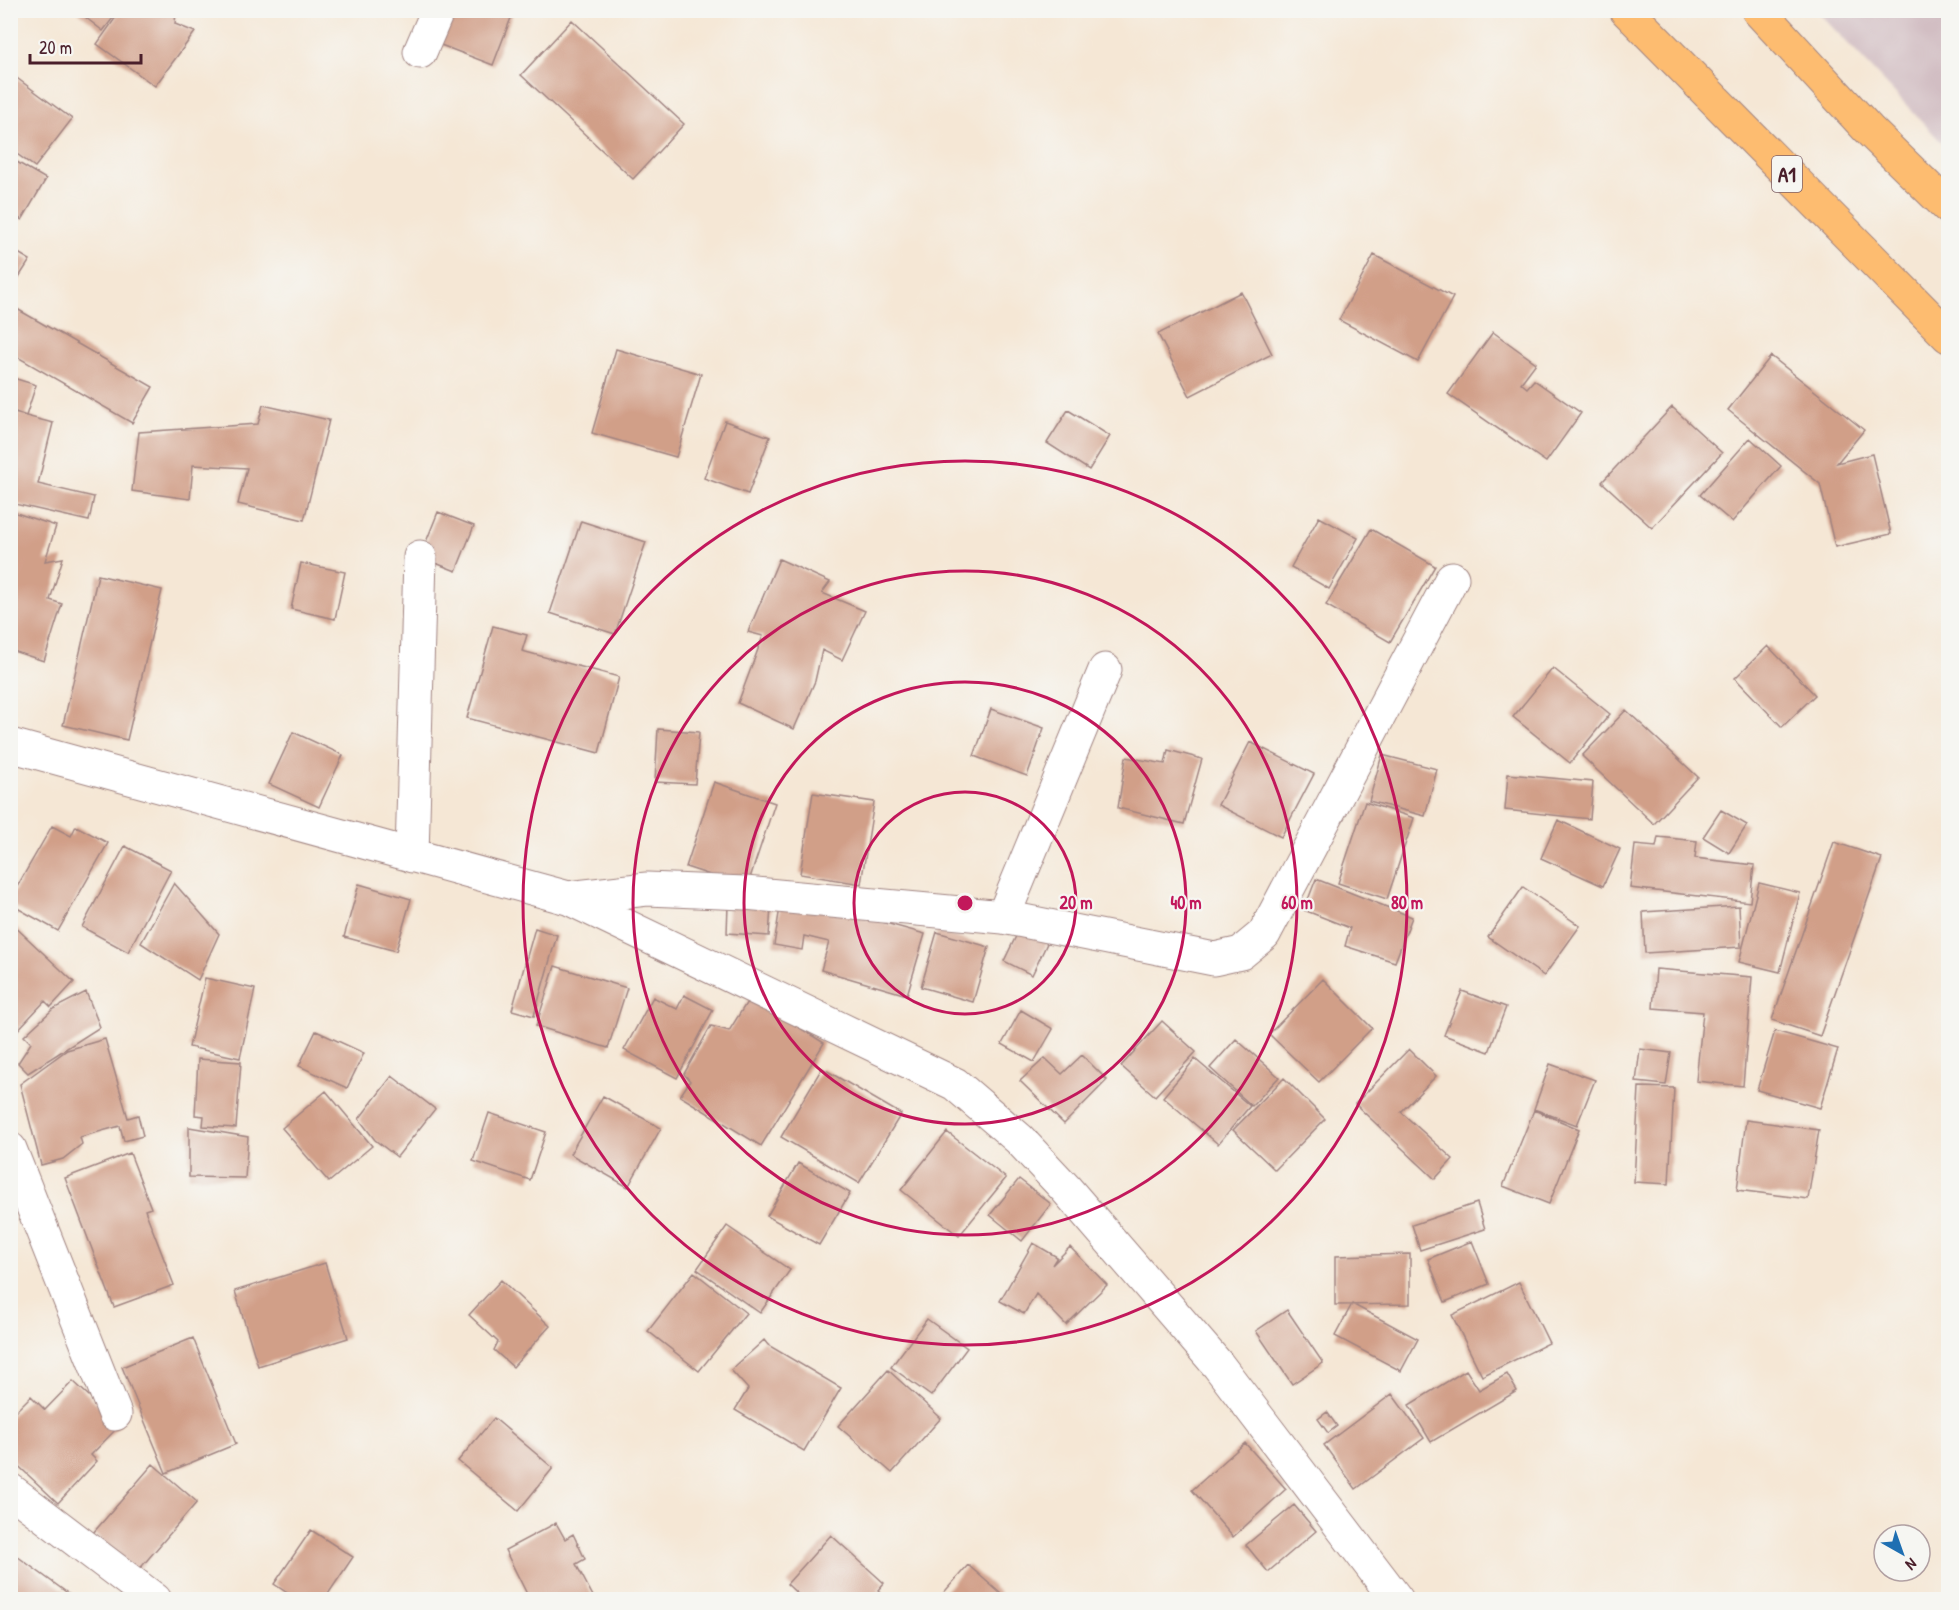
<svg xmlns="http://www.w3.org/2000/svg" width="1959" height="1610" font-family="'Patrick Hand',sans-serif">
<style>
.industrial{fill:#d2bec3}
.building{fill:#d19f88}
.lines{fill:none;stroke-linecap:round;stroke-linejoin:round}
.street-casing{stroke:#a08380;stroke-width:35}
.highway-casing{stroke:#a08380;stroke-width:35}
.street{stroke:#fff;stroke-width:33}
.highway{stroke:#fdbc70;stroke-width:33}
.ring{fill:none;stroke:#c2185b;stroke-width:3}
.labels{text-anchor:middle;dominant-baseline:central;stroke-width:4.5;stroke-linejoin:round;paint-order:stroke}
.shield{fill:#f6f6f2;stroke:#7e6067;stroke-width:1.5}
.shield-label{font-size:21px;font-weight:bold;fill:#4a1f2b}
.centre{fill:#c2185b;stroke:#f6f6f2;stroke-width:3}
.ring-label{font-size:18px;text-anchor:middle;font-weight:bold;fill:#c2185b;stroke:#f6f6f2;stroke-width:4.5;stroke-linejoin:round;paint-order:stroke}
</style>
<rect width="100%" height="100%" fill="#f6f6f2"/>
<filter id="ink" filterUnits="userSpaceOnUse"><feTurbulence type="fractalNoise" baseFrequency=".0167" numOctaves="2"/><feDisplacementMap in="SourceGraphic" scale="12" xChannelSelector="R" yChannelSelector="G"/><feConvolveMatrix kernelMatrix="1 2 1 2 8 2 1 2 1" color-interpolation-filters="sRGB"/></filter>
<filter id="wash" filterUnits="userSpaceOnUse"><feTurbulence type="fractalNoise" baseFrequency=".008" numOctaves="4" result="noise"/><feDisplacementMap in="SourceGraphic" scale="24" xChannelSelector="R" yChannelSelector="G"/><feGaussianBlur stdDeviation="1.35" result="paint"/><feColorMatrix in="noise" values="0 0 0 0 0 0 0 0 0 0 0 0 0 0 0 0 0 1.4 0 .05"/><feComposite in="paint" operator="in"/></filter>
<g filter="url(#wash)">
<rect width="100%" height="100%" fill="#f5e7d5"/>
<path class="industrial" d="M 1817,11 L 1948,11 L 1948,149 Z"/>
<g id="blocks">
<path class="building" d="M 76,10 L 119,10 L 103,31 Z
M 121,10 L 176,10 L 175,24 L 195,32 L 155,86 L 97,44 Z
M 445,10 L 514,10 L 493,65 L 433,42 Z
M 572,20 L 684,124 L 633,179 L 521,75 Z
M 10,73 L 72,119 L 35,167 L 10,149 Z
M 10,158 L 46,179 L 22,220 L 10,213 Z
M 10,248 L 30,260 L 10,291 Z
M 1374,255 L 1453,297 L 1418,362 L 1339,320 Z
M 1241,292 L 1272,354 L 1190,396 L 1158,334 Z
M 10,305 L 153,387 L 132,423 L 16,356 L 10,373 Z
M 1493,332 L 1536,363 L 1521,383 L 1527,388 L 1534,380 L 1581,413 L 1546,462 L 1448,394 Z
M 616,349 L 701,374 L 676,457 L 592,433 Z
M 1771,356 L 1864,430 L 1837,463 L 1872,454 L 1891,534 L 1835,547 L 1820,484 L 1728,410 Z
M 10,377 L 36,385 L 26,416 L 53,423 L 38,484 L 94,497 L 89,521 L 10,503 L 10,412 L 26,416 L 10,410 Z
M 263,405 L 329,420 L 304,520 L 238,504 L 247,468 L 193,465 L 190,499 L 132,491 L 139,432 L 258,424 Z
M 1672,407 L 1722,453 L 1652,528 L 1602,482 Z
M 1068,410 L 1110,436 L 1089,470 L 1047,443 Z
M 725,421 L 770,437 L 748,494 L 704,478 Z
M 1750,438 L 1781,466 L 1732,522 L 1700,495 Z
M 10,511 L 56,526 L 45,561 L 63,558 L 50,600 L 62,604 L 44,661 L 10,650 Z
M 438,512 L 474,526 L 456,571 L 420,557 Z
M 1319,517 L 1358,538 L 1329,589 L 1291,567 Z
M 581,521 L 646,542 L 615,634 L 550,613 Z
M 1371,529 L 1435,566 L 1390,642 L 1326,605 Z
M 779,559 L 830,582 L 822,593 L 865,611 L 842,660 L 822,650 L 815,681 L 794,729 L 738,703 L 763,636 L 748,632 Z
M 301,563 L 345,572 L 335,619 L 291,609 Z
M 98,575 L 162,590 L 127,740 L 63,725 Z
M 493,626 L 527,635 L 522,651 L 619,677 L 599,753 L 467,718 Z
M 1768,646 L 1815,695 L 1782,727 L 1735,678 Z
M 1553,668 L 1610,714 L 1570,763 L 1513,717 Z
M 991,709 L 1044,728 L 1027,776 L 974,756 Z
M 1626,710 L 1698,777 L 1654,824 L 1582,756 Z
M 658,729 L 699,732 L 695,784 L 655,782 Z
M 293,732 L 343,755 L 319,807 L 269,784 Z
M 1250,742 L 1314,774 L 1281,837 L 1218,805 Z
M 1168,750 L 1202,759 L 1184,824 L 1118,808 L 1126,757 L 1165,764 Z
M 1382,755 L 1437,769 L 1425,816 L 1369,801 Z
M 1508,774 L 1593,782 L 1590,819 L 1505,810 Z
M 714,782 L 775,803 L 747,887 L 686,867 Z
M 813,793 L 874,802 L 861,884 L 800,874 Z
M 1365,802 L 1414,818 L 1387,899 L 1338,883 Z
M 1721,810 L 1747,825 L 1729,853 L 1703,837 Z
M 1558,820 L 1620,849 L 1603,886 L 1541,858 Z
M 52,826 L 71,836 L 76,826 L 108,843 L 58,931 L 10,904 L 10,899 Z
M 1658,837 L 1697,841 L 1695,858 L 1754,865 L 1750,902 L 1630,888 L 1635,845 L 1656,847 Z
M 1834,842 L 1882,858 L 1820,1036 L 1772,1020 Z
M 125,846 L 171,870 L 128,952 L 82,927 Z
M 1316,879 L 1412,917 L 1395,962 L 1345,946 L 1350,928 L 1304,910 Z
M 174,883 L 219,934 L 198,980 L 141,943 Z
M 1759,883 L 1800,893 L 1780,972 L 1739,962 Z
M 359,884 L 411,899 L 396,951 L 344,937 Z
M 1523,887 L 1580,926 L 1544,976 L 1488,937 Z
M 781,901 L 806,901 L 925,934 L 907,995 L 821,970 L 829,942 L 804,936 L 802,950 L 774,945 Z
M 728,905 L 771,907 L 769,936 L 727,933 Z
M 1739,906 L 1741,947 L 1645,953 L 1643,912 Z
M 10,922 L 74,982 L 51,1007 L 45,1001 L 13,1035 L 10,1032 Z
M 1021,926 L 1049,939 L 1032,975 L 1004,961 Z
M 535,928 L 557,935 L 534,1016 L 512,1010 Z
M 937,932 L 989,947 L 973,1002 L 921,987 Z
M 555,966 L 627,988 L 608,1048 L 536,1026 Z
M 1656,969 L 1752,977 L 1743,1086 L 1696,1081 L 1703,1012 L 1653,1008 Z
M 205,978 L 255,989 L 240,1058 L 189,1047 Z
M 1323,979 L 1372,1028 L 1319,1082 L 1269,1034 Z
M 1462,991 L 1506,1007 L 1489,1052 L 1444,1035 Z
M 86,992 L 100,1027 L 28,1073 L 18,1063 L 31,1043 L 24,1036 L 53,1009 Z
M 684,995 L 713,1010 L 677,1078 L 624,1050 L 653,997 L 677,1009 Z
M 750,997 L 824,1043 L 761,1146 L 680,1096 L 690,1081 L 684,1074 L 711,1026 L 729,1031 Z
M 1021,1010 L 1053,1029 L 1034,1062 L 1002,1044 Z
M 1162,1021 L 1196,1052 L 1155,1096 L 1121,1066 Z
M 316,1031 L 364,1053 L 347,1088 L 299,1066 Z
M 1775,1031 L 1838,1049 L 1820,1108 L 1757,1090 Z
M 105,1039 L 128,1118 L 138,1115 L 143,1136 L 124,1141 L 120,1126 L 80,1137 L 82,1144 L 63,1159 L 41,1165 L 20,1084 L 67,1050 Z
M 1236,1039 L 1279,1077 L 1252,1106 L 1210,1068 Z
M 1409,1049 L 1436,1076 L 1401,1112 L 1453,1159 L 1435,1179 L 1355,1104 Z
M 1640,1049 L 1671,1053 L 1666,1085 L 1636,1082 Z
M 1082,1055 L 1107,1080 L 1064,1124 L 1020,1081 L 1045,1058 L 1062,1074 Z
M 198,1059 L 241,1062 L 236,1128 L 203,1126 L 204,1116 L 195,1115 Z
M 1195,1059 L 1250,1106 L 1218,1144 L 1163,1097 Z
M 1550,1064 L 1595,1080 L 1577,1125 L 1534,1109 Z
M 822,1068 L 901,1114 L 859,1183 L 781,1137 Z
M 392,1076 L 435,1109 L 397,1157 L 375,1140 L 359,1119 Z
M 1284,1078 L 1325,1119 L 1275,1170 L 1233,1130 Z
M 1639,1087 L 1674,1088 L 1669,1184 L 1634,1182 Z
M 326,1091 L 372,1146 L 329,1182 L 282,1128 Z
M 603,1096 L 661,1128 L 628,1187 L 570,1154 Z
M 1534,1110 L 1579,1129 L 1549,1204 L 1503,1186 Z
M 489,1113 L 546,1132 L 530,1180 L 473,1161 Z
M 1746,1120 L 1819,1130 L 1808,1199 L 1737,1190 Z
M 189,1127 L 248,1137 L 245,1178 L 189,1177 Z
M 947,1132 L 1006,1178 L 959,1236 L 901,1190 Z
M 130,1153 L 151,1208 L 145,1210 L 174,1285 L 114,1307 L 65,1178 Z
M 798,1163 L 850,1193 L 819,1245 L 767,1216 Z
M 1019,1179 L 1051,1204 L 1022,1241 L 990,1215 Z
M 1477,1203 L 1485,1229 L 1420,1250 L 1412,1225 Z
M 727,1226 L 790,1270 L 760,1313 L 697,1269 Z
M 1472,1241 L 1489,1284 L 1445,1302 L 1428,1259 Z
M 1033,1243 L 1057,1257 L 1052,1265 L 1070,1247 L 1107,1285 L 1066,1325 L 1036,1294 L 1024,1314 L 1000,1301 Z
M 1410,1254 L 1410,1304 L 1335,1305 L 1335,1256 Z
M 325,1263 L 348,1338 L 258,1366 L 235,1291 Z
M 694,1272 L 746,1313 L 699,1371 L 648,1331 Z
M 501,1280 L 550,1326 L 513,1367 L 494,1350 L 498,1342 L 469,1315 Z
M 1519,1282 L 1549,1343 L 1482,1376 L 1452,1315 Z
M 1352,1304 L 1418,1339 L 1401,1371 L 1335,1336 Z
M 1287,1310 L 1323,1363 L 1292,1384 L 1256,1331 Z
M 927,1319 L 967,1348 L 931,1396 L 891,1367 Z
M 193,1338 L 236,1444 L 166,1473 L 122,1367 Z
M 764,1340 L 768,1345 L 841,1388 L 804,1451 L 735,1410 L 748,1389 L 731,1370 Z
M 888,1370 L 941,1418 L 892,1473 L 838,1426 Z
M 1466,1370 L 1479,1390 L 1507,1374 L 1517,1391 L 1431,1442 L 1409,1405 Z
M 73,1381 L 120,1425 L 91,1455 L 97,1461 L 58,1503 L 10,1458 L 10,1417 L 31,1396 L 45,1410 Z
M 1392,1394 L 1424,1438 L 1356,1489 L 1324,1445 Z
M 1327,1412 L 1337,1426 L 1328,1433 L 1318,1419 Z
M 494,1418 L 553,1468 L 518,1511 L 458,1461 Z
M 1245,1443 L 1286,1489 L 1233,1537 L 1192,1490 Z
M 153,1464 L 197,1502 L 137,1572 L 93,1533 Z
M 1294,1505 L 1316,1531 L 1268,1572 L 1246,1545 Z
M 556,1523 L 565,1539 L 573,1534 L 585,1559 L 576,1564 L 595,1600 L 530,1600 L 505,1550 Z
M 311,1530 L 353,1557 L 324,1600 L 298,1600 L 274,1584 Z
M 831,1535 L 884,1583 L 878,1590 L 888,1600 L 804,1600 L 787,1584 Z
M 10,1551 L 77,1600 L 10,1600 Z
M 968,1565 L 1000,1593 L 995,1600 L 940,1600 L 939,1598 Z"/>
</g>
</g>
<g filter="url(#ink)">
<use href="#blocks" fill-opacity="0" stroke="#a08380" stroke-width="1.5"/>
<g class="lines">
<g class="street-casing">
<path id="street" d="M 420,52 L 438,10
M 10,745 L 568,898 L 647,889 L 745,893 L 1003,917 L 1214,959 L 1241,953 L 1264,934 L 1452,578
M 412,856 L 420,557
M 568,898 L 955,1084 L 1019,1139 L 1066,1189 L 1218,1365 L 1397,1600
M 1003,917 L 1105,670
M 10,1149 L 115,1414
M 10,1490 L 155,1600"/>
</g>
<g class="highway-casing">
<path id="highway" d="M 1626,10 L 1948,336
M 1758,10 L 1868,129 L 1948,207"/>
</g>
<use href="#street" class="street"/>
<use href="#highway" class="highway"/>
</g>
</g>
<g class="ring">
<circle cx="965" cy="903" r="111"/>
<circle cx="965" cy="903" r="221"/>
<circle cx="965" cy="903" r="332"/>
<circle cx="965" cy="903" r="442"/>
</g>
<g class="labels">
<rect class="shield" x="1772" y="156" width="30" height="36" rx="4.5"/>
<g class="shield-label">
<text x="1787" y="174">A1</text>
</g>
</g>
<circle cx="965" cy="903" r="9" class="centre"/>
<g class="ring-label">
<text x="1076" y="909">20 m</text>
<text x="1186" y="909">40 m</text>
<text x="1297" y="909">60 m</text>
<text x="1407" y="909">80 m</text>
</g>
<rect width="1959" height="1610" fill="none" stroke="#f6f6f2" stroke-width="36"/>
<g transform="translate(1902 1553) rotate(140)"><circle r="28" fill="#f6f6f2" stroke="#b1a0a2" stroke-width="1.5"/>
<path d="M0-4.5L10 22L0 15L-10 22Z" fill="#1f6fb2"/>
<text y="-9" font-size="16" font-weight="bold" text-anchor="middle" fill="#4a1f2b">N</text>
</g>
<path d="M30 54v9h111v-9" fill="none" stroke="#4a1f2b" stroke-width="3"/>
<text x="39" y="54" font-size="18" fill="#4a1f2b" stroke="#f6f6f2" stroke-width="4.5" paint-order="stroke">20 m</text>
</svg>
